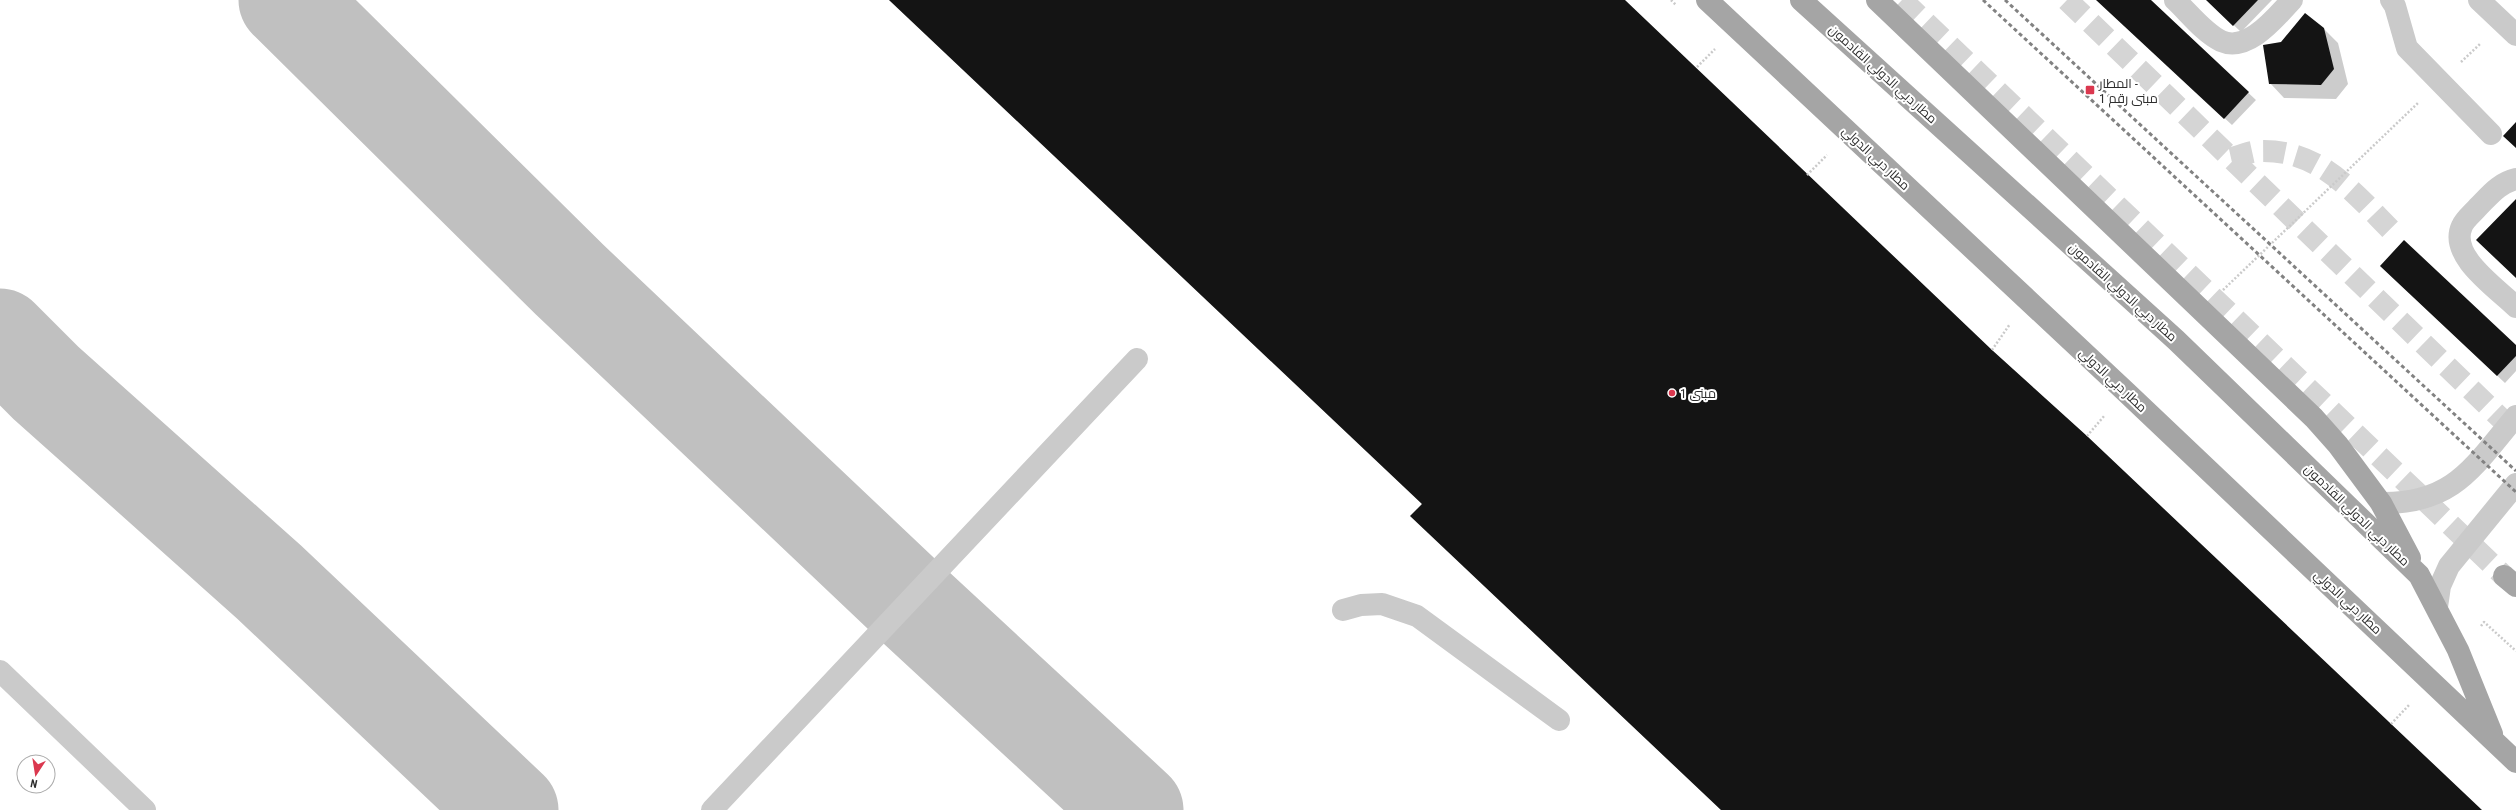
<svg xmlns="http://www.w3.org/2000/svg" width="2516" height="810" font-family="'Roboto Condensed',Cairo,sans-serif">
<style>
.shadow{fill:#0003}
.lines{fill:none;stroke-linecap:round;stroke-linejoin:round}
.taxiway{stroke:#c0c0c0;stroke-width:97}
.building{fill:#141414}
.minor-tunnel{stroke:#d5d5d5;stroke-width:22;stroke-dasharray:22 11;stroke-linecap:butt}
.major-tunnel{stroke:#d5d5d5;stroke-width:22;stroke-dasharray:22 11;stroke-linecap:butt}
.path{stroke:#cacaca;stroke-width:2.5;stroke-dasharray:2 2;stroke-linecap:butt}
.minor{stroke:#cacaca;stroke-width:22}
.major{stroke:#a5a5a5;stroke-width:22}
.rail{stroke:#828282;stroke-width:3;stroke-dasharray:4 3;stroke-linecap:butt}
.poi-dot{fill:#db384f;stroke:#fff;stroke-width:1.5}
.labels{text-anchor:middle;dominant-baseline:central;stroke-width:4;stroke-linejoin:round;paint-order:stroke}
.street-label{font-size:13px;fill:#2d2d2d;stroke:#fff}
.poi-label{font-size:13px;fill:#2d2d2d;stroke:#fff;text-anchor:start}
</style>
<rect width="100%" height="100%" fill="#fff"/>
<path class="shadow" d="M 889,0 L 1624,0 L 1806,176 L 2480,810 L 1721,810 L 1411,516 L 1422,504 Z
M 2097,0 L 2149,0 L 2256,100 L 2232,125 Z
M 2207,0 L 2272,0 L 2241,32 Z
M 2323,28 L 2338,43 L 2348,84 L 2336,99 L 2284,98 L 2270,83 L 2282,43 Z
M 2389,274 L 2516,346 L 2516,371 L 2505,383 Z"/>
<g class="lines">
<path class="taxiway" d="M 287,0 L 570,280 L 909,601 L 1135,810
M 0,337 L 46,383 L 269,582 L 510,810"/>
</g>
<path class="building" d="M 889,0 L 1625,0 L 1992,350 L 2087,436 L 2482,810 L 1721,810 L 1410,516 L 1422,504 Z
M 2096,0 L 2151,0 L 2249,92 L 2224,119 Z
M 2206,0 L 2258,0 L 2233,26 Z
M 2305,13 L 2324,28 L 2334,69 L 2321,85 L 2269,84 L 2263,45 L 2281,42 Z
M 2516,122 L 2516,148 L 2503,136 Z
M 2516,199 L 2516,278 L 2476,240 Z
M 2404,240 L 2516,345 L 2516,356 L 2497,376 L 2380,266 Z"/>
<g class="lines">
<path class="minor-tunnel" d="M 2231,158 C 2240,156 2251,151 2260,151 C 2322,149 2356,196 2396,235"/>
<path class="major-tunnel" d="M 1902,0 L 2504,576
M 2067,0 L 2516,433"/>
<path class="path" d="M 1671,0 L 1676,5
M 2461,62 L 2481,43
M 1697,67 L 1715,49
M 1807,175 L 1827,155
M 2223,290 L 2419,102
M 1992,350 L 2010,324
M 2087,436 L 2105,415
M 2481,626 L 2484,622 L 2516,651
M 2391,724 L 2410,704"/>
<path class="minor" d="M 2175,0 C 2189,13 2204,33 2221,41 C 2248,53 2276,17 2292,0
M 2391,0 L 2395,6 L 2407,48 L 2491,134
M 2479,0 L 2516,35
M 2516,179 C 2499,183 2490,195 2478,207 C 2473,213 2465,219 2462,226 C 2448,256 2497,288 2516,307
M 2381,503 C 2454,504 2473,467 2516,416
M 2437,607 L 2440,586 L 2449,566 L 2516,484
M 1343,610 L 1361,605 L 1382,604 L 1417,616 L 1559,720
M 0,671 L 145,810
M 712,810 L 1137,359"/>
<path class="major" d="M 1707,0 L 2126,392 L 2516,762
M 1801,0 L 2176,340 L 2419,575 L 2458,650 L 2492,734
M 1877,0 L 2314,418 L 2338,445 L 2381,503 L 2410,558
M 2504,576 L 2516,586"/>
<path class="rail" d="M 1983,0 L 2516,492
M 2005,0 L 2516,471"/>
</g>
<g class="poi-dot">
<rect x="2085" y="85" width="10" height="10" rx="2"/>
<circle cx="1672" cy="393" r="4"/>
</g>
<g class="labels">
<g class="street-label">
<text transform="translate(1883 74) rotate(42)">مطار دبي الدولي القادمون</text>
<text transform="translate(1876 158) rotate(43)">مطار دبي الدولي</text>
<text transform="translate(2123 292) rotate(42)">مطار دبي الدولي القادمون</text>
<text transform="translate(2113 380) rotate(43)">مطار دبي الدولي</text>
<text transform="translate(2357 515) rotate(44)">مطار دبي الدولي القادمون</text>
<text transform="translate(2348 602) rotate(43)">مطار دبي الدولي</text>
</g>
<g class="poi-label">
<text x="2099" y="83">المطار -<tspan x="2099" dy="15">مبنى رقم 1</tspan></text>
<text x="1680" y="393">مبنى 1</text>
</g>
</g>
<g transform="translate(36 774) rotate(192)"><circle r="19" fill="#ffffff" stroke="#ababab"/>
<path d="M0-3L7 15L0 10L-7 15Z" fill="#db384f"/>
<text y="-6" font-size="11" font-weight="bold" text-anchor="middle" fill="#2d2d2d">N</text>
</g>
</svg>
